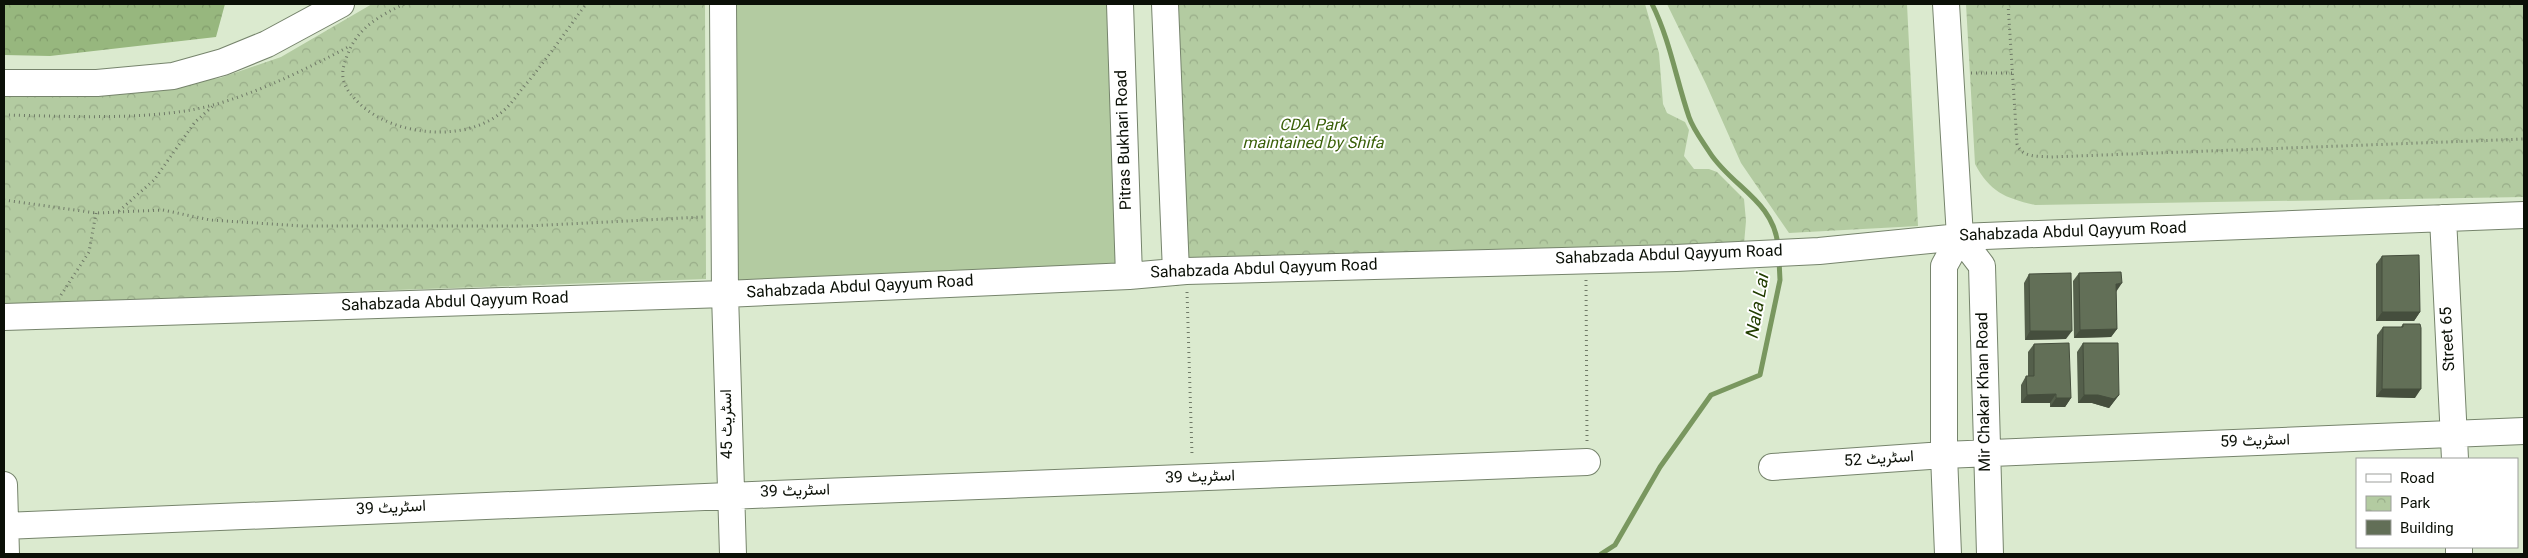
<svg xmlns="http://www.w3.org/2000/svg" width="2528" height="558" font-family="Georgia,Vazirmatn,serif">
<style>
.green{fill:#b3cba1}
.forest{fill:url(#forest-crowns)}
.park{fill:url(#park-crowns)}
.lines{fill:none;stroke-linecap:round;stroke-linejoin:round}
.stream{stroke:#79975f;stroke-width:5}
.minor-casing{stroke:#76846c;stroke-width:28}
.path{stroke:#6f7967;stroke-width:3;stroke-dasharray:1 4;stroke-linecap:butt}
.minor{stroke:#fff;stroke-width:26}
.wall{fill:#545f4b}
.shaded-wall{fill:#454e3d}
.building{fill:#626f57;stroke:#454e3d}
.labels{text-anchor:middle;dominant-baseline:central;stroke-width:4;stroke-linejoin:round;paint-order:stroke}
.park-label{font-size:16px;font-style:italic;fill:#395f08;stroke:#fff}
.street-label{font-size:16px;fill:#0b1007;stroke:#fff}
.water-label{font-size:18px;font-style:italic;fill:#223d00;stroke:#fff}
</style>
<defs>
<pattern id="forest-crowns" width="20" height="18" patternUnits="userSpaceOnUse" patternTransform="scale(1.25)"><rect width="20" height="18" fill="#97b77e"/><path d="M2 6a3 3 0 1 1 6 0M12 15a3 3 0 1 1 6 0" fill="none" stroke="#819c6b"/></pattern>
<pattern id="park-crowns" width="20" height="18" patternUnits="userSpaceOnUse" patternTransform="scale(1.25)"><rect width="20" height="18" fill="#b3cba1"/><path d="M2 6a3 3 0 1 1 6 0M12 15a3 3 0 1 1 6 0" fill="none" stroke="#99ad89"/></pattern>
</defs>
<rect width="100%" height="100%" fill="#dbeacf"/>
<path class="green" d="M 723,4 L 1120,4 L 1129,276 L 725,294 Z"/>
<path class="forest" d="M 4,4 L 225,4 L 216,37 L 50,56 L 4,55 Z"/>
<path class="park" d="M 372,4 L 705,4 L 706,279 L 4,304 L 4,88 L 173,84 L 220,78 L 281,57 Z
M 1165,4 L 1645,4 L 1659,53 L 1663,104 L 1667,113 L 1685,122 L 1689,130 L 1684,156 L 1694,169 L 1709,169 L 1717,172 L 1744,199 L 1746,221 L 1743,255 L 1176,272 Z
M 1667,4 L 1907,4 L 1918,226 L 1789,233 L 1741,163 L 1706,84 Z
M 1966,4 L 2524,4 L 2524,197 L 2035,205 C 2005,198 1990,192 1975,164 Z"/>
<g class="lines">
<path class="stream" d="M 1652,4 C 1670,40 1676,79 1689,117 C 1693,129 1703,142 1710,153 C 1732,187 1774,201 1778,246
M 1601,554 L 1615,545 L 1660,467 L 1711,395 L 1760,375 L 1780,280 L 1779,260"/>
<g class="minor-casing">
<path id="minor" d="M 723,4 L 725,294 L 733,554
M 1120,4 L 1129,276
M 1165,4 L 1176,272
M 1946,4 L 1960,237 L 1944,266 L 1944,455 L 1948,554
M 4,83 L 97,83 L 173,76 L 223,62 L 267,44 L 341,4
M 2443,218 L 2455,459
M 1960,237 L 1982,266 L 1990,554
M 4,317 L 725,294 L 1129,276 L 1186,271 L 1676,258 L 1819,251 L 1960,237 L 2524,215
M 1772,467 L 1944,455 L 2524,431
M 4,485 L 6,554
M 4,526 C 532,505 1059,481 1587,462
M 2459,547 L 2459,554"/>
</g>
<path class="path" d="M 404,4 C 379,16 357,28 347,56 C 338,78 344,89 361,105 C 395,136 465,143 502,112 C 512,104 519,92 527,83 C 548,57 567,30 586,4
M 2008,4 L 2017,144 C 2022,158 2038,156 2051,157 L 2524,139
M 1971,73 L 2012,73
M 4,115 C 63,116 133,120 191,110 C 242,101 305,70 350,46
M 4,200 L 96,213 L 163,210 L 210,220 L 302,226 L 529,226 L 703,217
M 119,211 L 154,180 L 195,122 L 214,105
M 1586,280 L 1587,441
M 1187,292 L 1192,455
M 61,295 L 89,252 L 96,213"/>
<use href="#minor" class="minor"/>
</g>
<path class="wall" d="M 2382,256 L 2420,312 L 2414,321 L 2376,321 L 2376,264 Z
M 2079,273 L 2116,291 L 2117,329 L 2111,337 L 2074,338 L 2073,281 Z
M 2029,274 L 2066,339 L 2025,340 L 2024,283 Z
M 2403,324 L 2415,398 L 2376,397 L 2377,335 L 2383,327 L 2401,327 Z
M 2083,343 L 2119,395 L 2109,408 L 2092,403 L 2078,403 L 2077,352 Z
M 2034,344 L 2071,398 L 2065,407 L 2050,407 L 2050,403 L 2021,403 L 2021,385 L 2026,376 L 2028,376 L 2028,352 Z"/>
<path class="shaded-wall" d="M 2122,283 L 2116,292 L 2116,284 Z
M 2382,312 L 2420,312 L 2414,321 L 2376,321 Z
M 2117,329 L 2111,337 L 2074,338 L 2080,330 Z
M 2030,331 L 2072,331 L 2066,339 L 2025,340 Z
M 2382,389 L 2421,389 L 2415,398 L 2376,397 Z
M 2056,394 L 2050,403 L 2021,403 L 2027,395 Z
M 2084,395 L 2119,395 L 2109,408 L 2092,403 L 2078,403 Z
M 2056,398 L 2071,398 L 2065,407 L 2050,407 Z"/>
<path class="building" d="M 2419,255 L 2420,312 L 2382,312 L 2382,256 Z
M 2121,272 L 2122,283 L 2116,284 L 2117,329 L 2080,330 L 2079,273 Z
M 2071,273 L 2072,331 L 2030,331 L 2029,274 Z
M 2403,324 L 2420,324 L 2421,328 L 2421,389 L 2382,389 L 2383,327 L 2403,327 Z
M 2069,343 L 2071,398 L 2056,398 L 2056,394 L 2027,395 L 2026,376 L 2034,376 L 2034,344 Z
M 2083,343 L 2118,343 L 2119,395 L 2114,399 L 2098,395 L 2084,395 Z"/>
<g class="labels">
<g class="park-label">
<text x="1313" y="126">CDA Park<tspan x="1313" dy="18">maintained by Shifa</tspan></text>
</g>
<g class="street-label">
<text transform="translate(1125 140) rotate(-92)">Pitras Bukhari Road</text>
<text transform="translate(2073 233) rotate(-2)">Sahabzada Abdul Qayyum Road</text>
<text transform="translate(1669 256) rotate(-2)">Sahabzada Abdul Qayyum Road</text>
<text transform="translate(1264 270) rotate(-2)">Sahabzada Abdul Qayyum Road</text>
<text transform="translate(860 288) rotate(-3)">Sahabzada Abdul Qayyum Road</text>
<text transform="translate(455 303) rotate(-2)">Sahabzada Abdul Qayyum Road</text>
<text transform="translate(2449 339) rotate(-93)">Street 65</text>
<text transform="translate(1985 392) rotate(-91)">Mir Chakar Khan Road</text>
<text transform="translate(728 424) rotate(-91)">اسٹریٹ 45</text>
<text transform="translate(2255 442) rotate(-2)">اسٹریٹ 59</text>
<text transform="translate(1879 460) rotate(-4)">اسٹریٹ 52</text>
<text transform="translate(1200 478) rotate(-2)">اسٹریٹ 39</text>
<text transform="translate(795 492) rotate(-2)">اسٹریٹ 39</text>
<text transform="translate(391 509) rotate(-3)">اسٹریٹ 39</text>
</g>
<g class="water-label">
<text transform="translate(1759 307) rotate(-80)">Nala Lai</text>
</g>
</g>
<rect width="2528" height="558" fill="none" stroke="#0b1007" stroke-width="10"/>
<rect x="2356" y="458" width="162" height="90" fill="#ffffff" stroke="#9d9f9c"/>
<rect x="2366" y="474" width="25" height="8" fill="#ffffff" stroke="#9d9f9c"/>
<text x="2400" y="483" font-size="15" fill="#0b1007">Road</text>
<rect x="2366" y="496" width="25" height="15" fill="url(#park-crowns)" stroke="#9d9f9c"/>
<text x="2400" y="508" font-size="15" fill="#0b1007">Park</text>
<rect x="2366" y="520" width="25" height="15" fill="#626f57" stroke="#9d9f9c"/>
<text x="2400" y="533" font-size="15" fill="#0b1007">Building</text>
</svg>
